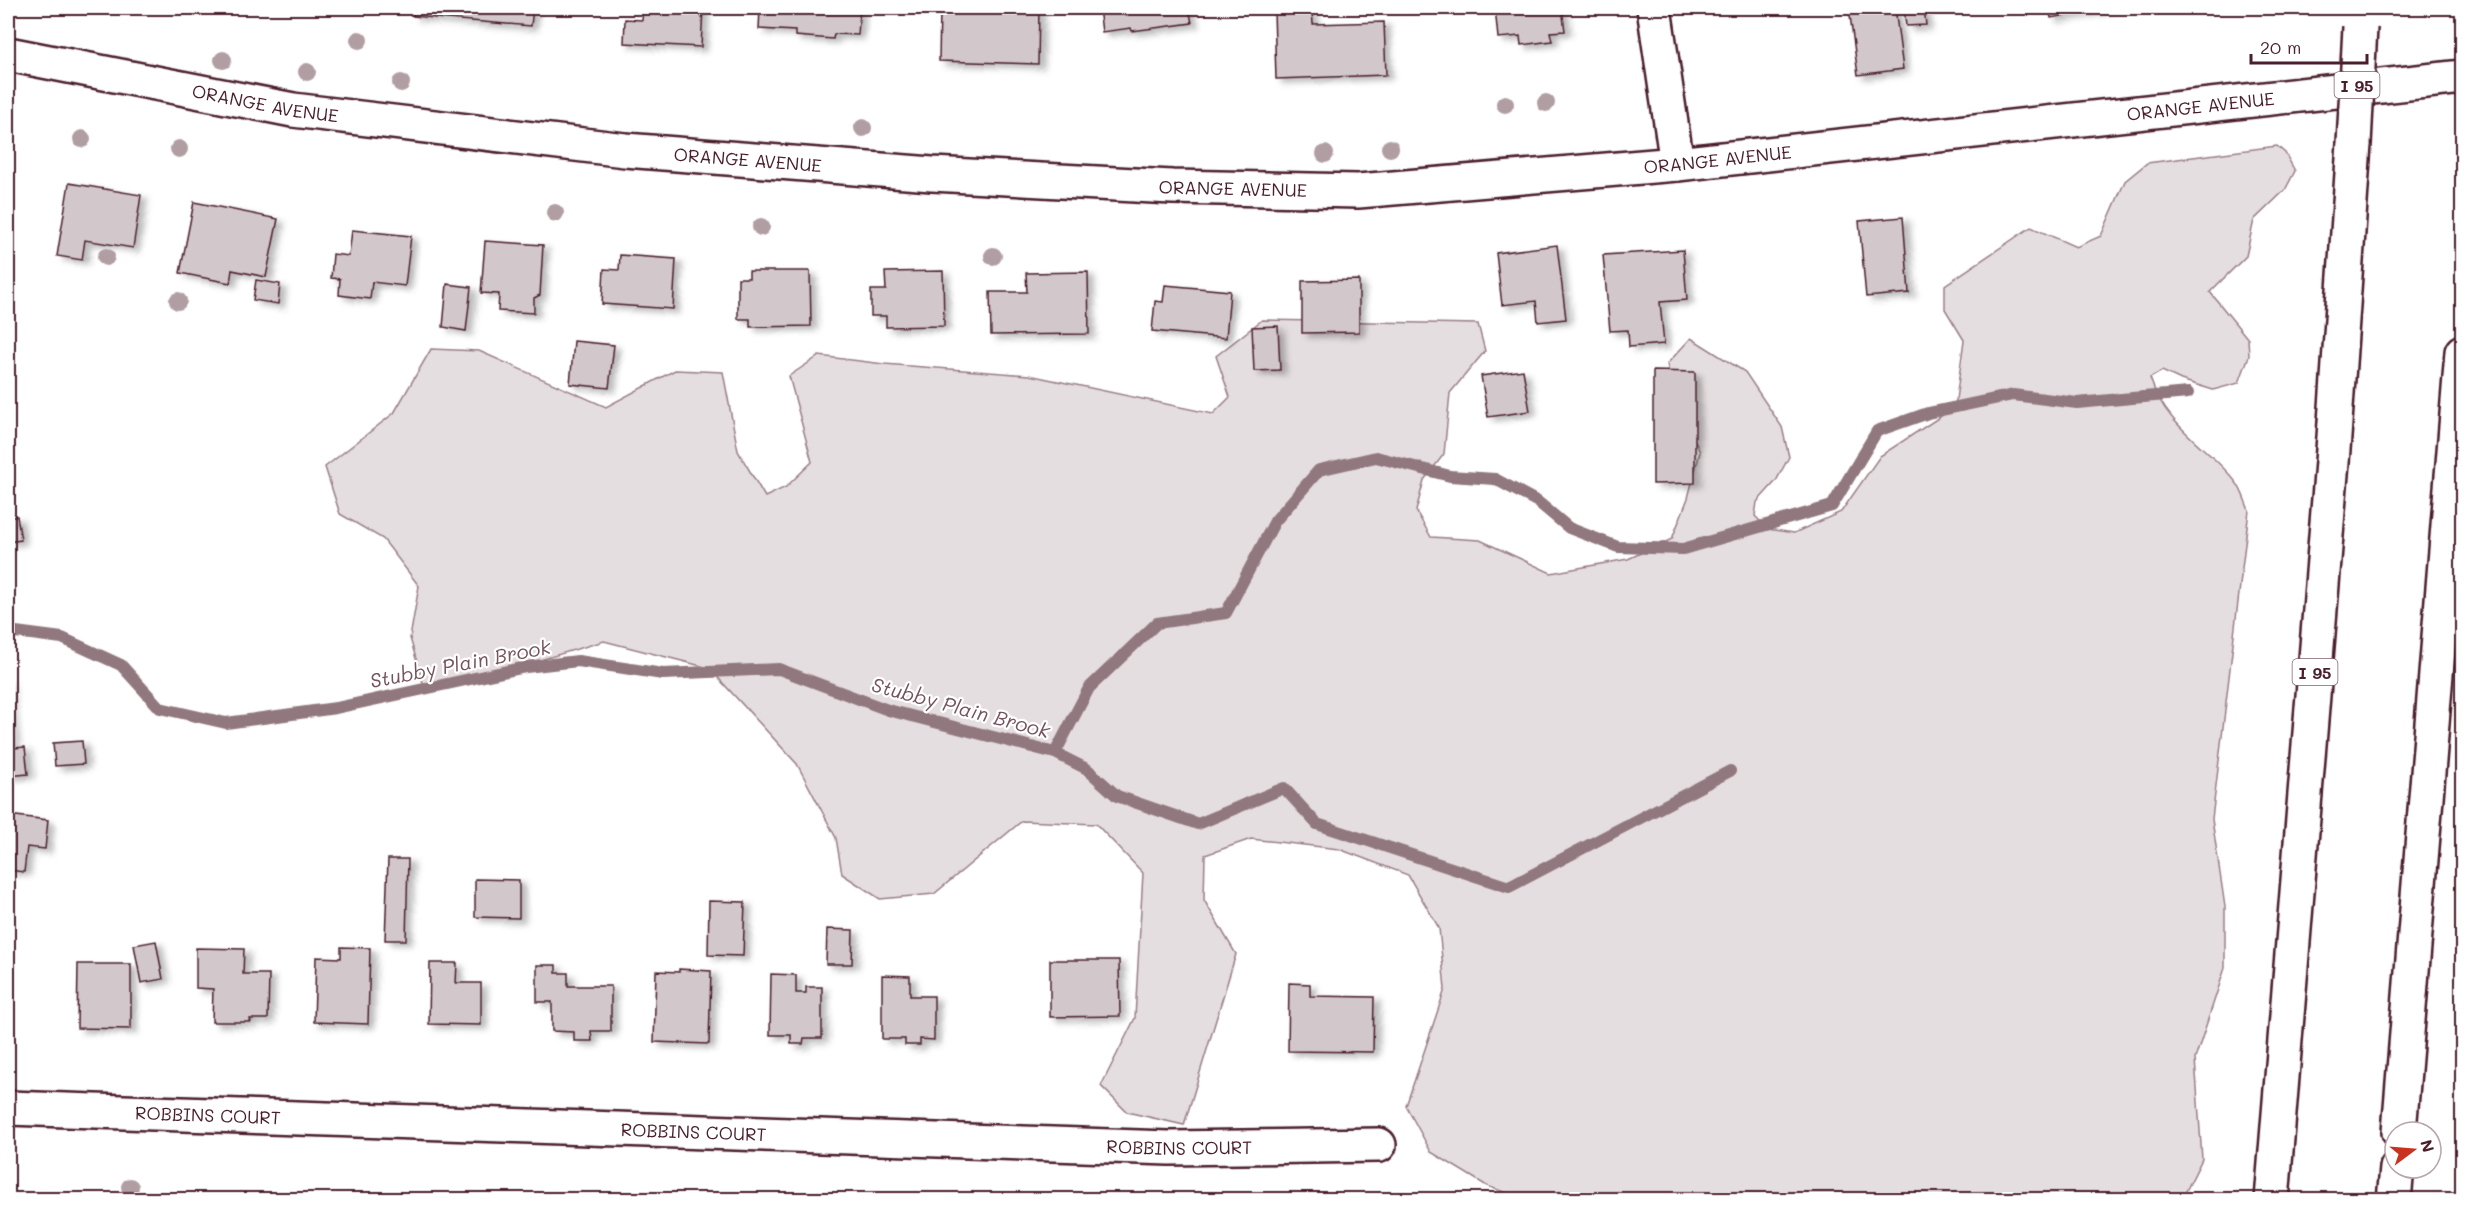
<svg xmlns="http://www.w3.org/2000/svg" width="2470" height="1207" font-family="Mali,sans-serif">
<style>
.green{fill:#e5dee0;stroke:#987e86;stroke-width:1.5}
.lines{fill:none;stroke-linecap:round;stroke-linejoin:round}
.stream{stroke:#91787e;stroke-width:12}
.building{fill:#d2c7cb;stroke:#4a1f2b;stroke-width:1.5;filter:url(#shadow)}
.minor-casing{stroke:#4a1f2b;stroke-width:38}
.major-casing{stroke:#4a1f2b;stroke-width:38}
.highway-casing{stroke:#4a1f2b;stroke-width:38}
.minor{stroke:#fff;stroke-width:33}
.major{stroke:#fff;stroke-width:33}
.highway{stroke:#fff;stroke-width:33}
.highway-bridge-casing{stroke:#4a1f2b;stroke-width:38;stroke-linecap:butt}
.highway-bridge{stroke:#fff;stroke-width:33}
.tree{fill:#b19ea3}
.labels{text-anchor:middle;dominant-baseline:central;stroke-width:4.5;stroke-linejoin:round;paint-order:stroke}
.shield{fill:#fff;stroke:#80626b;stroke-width:1.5}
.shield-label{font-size:16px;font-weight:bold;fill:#4a1f2b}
.street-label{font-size:18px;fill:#4a1f2b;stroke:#fff}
.water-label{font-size:20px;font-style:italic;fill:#74535c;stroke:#fff}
</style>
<defs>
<filter id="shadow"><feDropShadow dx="6" dy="4" stdDeviation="3" flood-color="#0004"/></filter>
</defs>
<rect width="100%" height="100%" fill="#fff"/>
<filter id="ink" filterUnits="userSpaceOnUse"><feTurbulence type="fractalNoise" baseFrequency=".0167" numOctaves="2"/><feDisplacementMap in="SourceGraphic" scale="12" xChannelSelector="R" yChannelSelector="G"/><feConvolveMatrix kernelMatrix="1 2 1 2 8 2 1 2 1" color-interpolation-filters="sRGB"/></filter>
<g filter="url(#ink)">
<path class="green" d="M 2277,146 L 2285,153 L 2295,171 L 2285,190 L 2254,220 L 2246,256 L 2210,292 L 2248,339 L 2249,356 L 2239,383 L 2213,390 L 2181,380 L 2162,371 L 2150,378 C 2166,427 2206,445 2235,481 C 2242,489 2245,501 2249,510 L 2212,819 L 2225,907 L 2225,968 L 2195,1059 L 2202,1159 L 2182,1199 L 1524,1199 L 1487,1186 L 1431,1152 L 1406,1106 L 1445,989 L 1439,928 L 1408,875 L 1339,849 L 1251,839 L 1205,855 L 1204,900 L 1236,954 L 1184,1125 L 1127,1112 L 1101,1086 L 1135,1018 L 1143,873 L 1096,824 L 1022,821 L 934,894 L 880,899 L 842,874 L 836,838 L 797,764 L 709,668 L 604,641 L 486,676 L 423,683 L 410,638 L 419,586 L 383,539 L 340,514 L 325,467 L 394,413 L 431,349 L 479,351 L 606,407 L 675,370 L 723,372 L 738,451 L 765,497 L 786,487 L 812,462 L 789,376 L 819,356 L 884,364 L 1029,375 L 1213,414 L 1230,397 L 1216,356 L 1262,320 L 1478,324 L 1485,351 L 1450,393 L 1444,454 L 1424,480 L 1416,511 L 1431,537 L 1480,540 L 1551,573 L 1628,559 L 1672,539 L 1688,498 L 1700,452 L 1674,396 L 1667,364 L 1691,338 L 1745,372 L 1782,427 L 1789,457 L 1776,481 L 1757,502 L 1755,516 L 1768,529 L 1794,533 L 1841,512 L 1880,456 L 1955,407 L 1964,340 L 1945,309 L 1945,285 L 2031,227 L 2076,247 L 2101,236 L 2125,181 L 2147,163 Z"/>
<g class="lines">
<path class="stream" d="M 8,631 L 62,638 L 121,665 L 160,708 L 226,723 L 336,708 L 526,667 L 578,661 L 663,674 L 779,669 L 888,710 L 1055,753 L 1089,688 L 1157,623 L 1226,613 L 1275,521 L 1319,470 L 1376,457 L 1450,476 L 1495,479 L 1538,502 L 1569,528 L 1618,547 L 1683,549 L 1832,506 L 1877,431 L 1928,413 L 2013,395 L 2077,403 L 2188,393
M 1055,753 L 1087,769 L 1117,796 L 1198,824 L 1284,788 L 1317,824 L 1509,887 L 1730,771"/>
</g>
<path class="building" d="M 414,8 L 533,8 L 531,26 L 413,16 Z
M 643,8 L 703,8 L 701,47 L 624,43 L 625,19 L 642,20 Z
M 760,8 L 860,8 L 858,35 L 834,34 L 833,39 L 795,36 L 795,31 L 759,29 Z
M 1013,8 L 1039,8 L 1038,64 L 939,61 L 940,9 L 1013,11 Z
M 1099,8 L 1189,8 L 1192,23 L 1132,31 L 1131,28 L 1102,32 Z
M 1495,8 L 1562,8 L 1565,31 L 1550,32 L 1552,41 L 1521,45 L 1520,36 L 1498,38 Z
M 1849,8 L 1895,8 L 1903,69 L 1858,75 Z
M 1904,8 L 1924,8 L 1926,25 L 1906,26 Z
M 2049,8 L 2108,8 L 2051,18 Z
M 1312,9 L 1313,24 L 1384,22 L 1386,75 L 1276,79 L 1274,11 Z
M 69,183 L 141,195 L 133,248 L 85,240 L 82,260 L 57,256 Z
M 194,202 L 278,219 L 266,277 L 232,270 L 230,283 L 180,273 Z
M 1903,217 L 1909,293 L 1866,297 L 1859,221 Z
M 352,230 L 411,236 L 405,286 L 372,282 L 370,299 L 339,295 L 340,279 L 331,278 L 333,254 L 349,256 Z
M 485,241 L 543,245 L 540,295 L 534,298 L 534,313 L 498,311 L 499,294 L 481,293 Z
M 1557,245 L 1566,319 L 1538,322 L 1536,301 L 1502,305 L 1496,253 Z
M 1683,250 L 1687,300 L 1660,302 L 1664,344 L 1629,347 L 1628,330 L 1610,331 L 1603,255 Z
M 620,255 L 676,259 L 673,309 L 602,304 L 604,269 L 619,270 Z
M 749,271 L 810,271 L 811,326 L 750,327 L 750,319 L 738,319 L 738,278 L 749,278 Z
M 943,271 L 944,326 L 886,327 L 886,316 L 871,316 L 871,290 L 886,290 L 885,272 Z
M 1088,272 L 1089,334 L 991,335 L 990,292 L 1027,292 L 1026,273 Z
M 256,280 L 280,284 L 278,304 L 253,300 Z
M 1359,280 L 1359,332 L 1302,333 L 1302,281 Z
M 447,284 L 471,287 L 466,331 L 443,327 Z
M 1165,285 L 1230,291 L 1226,338 L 1152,331 L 1155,301 L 1163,302 Z
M 1278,326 L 1280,370 L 1254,371 L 1252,327 Z
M 574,341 L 614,345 L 609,388 L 570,384 Z
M 1523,370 L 1530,411 L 1488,417 L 1481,376 Z
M 1653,371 L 1695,372 L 1695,483 L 1653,484 Z
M 17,516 L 21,540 L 8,542 L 8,518 Z
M 8,678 L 14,748 L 25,747 L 28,774 L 8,776 Z
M 82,741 L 84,764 L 55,766 L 53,743 Z
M 8,815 L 48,820 L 45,849 L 27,847 L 24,872 L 8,870 Z
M 388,859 L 408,859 L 406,940 L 385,940 Z
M 475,879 L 519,880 L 519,918 L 475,917 Z
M 709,901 L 745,902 L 743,956 L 708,955 Z
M 827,929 L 853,930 L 852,964 L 826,964 Z
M 156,941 L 163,979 L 141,983 L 134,945 Z
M 341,947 L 370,948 L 368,1024 L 314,1022 L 316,957 L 341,958 Z
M 196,948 L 244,949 L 243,974 L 269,974 L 268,1019 L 250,1019 L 251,1022 L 212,1022 L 213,989 L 196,988 Z
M 1050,960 L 1119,960 L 1120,1016 L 1050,1017 Z
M 430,963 L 457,963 L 456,983 L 481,983 L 481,1025 L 429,1024 Z
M 78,964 L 131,964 L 131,1029 L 77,1028 Z
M 537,965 L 556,965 L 556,973 L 568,973 L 568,986 L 611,986 L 611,1031 L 591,1031 L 592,1041 L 574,1041 L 574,1032 L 552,1031 L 552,1002 L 537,1002 Z
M 679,969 L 711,971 L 709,1044 L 654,1042 L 656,971 L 679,972 Z
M 771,974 L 796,975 L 796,993 L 806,993 L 806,987 L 822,987 L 822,1038 L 804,1038 L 803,1044 L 791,1044 L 791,1035 L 770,1035 Z
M 882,975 L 910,976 L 910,996 L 934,996 L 934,1040 L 920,1039 L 920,1045 L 905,1045 L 905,1039 L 882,1039 Z
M 1289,983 L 1310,984 L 1310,996 L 1374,997 L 1373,1052 L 1288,1051 Z"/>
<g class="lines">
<g class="minor-casing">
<g id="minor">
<path d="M 1654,8 L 1677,164"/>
<path id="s1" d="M 8,1108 L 1169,1148 L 1379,1145"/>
</g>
</g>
<g class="major-casing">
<g id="major">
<path id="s2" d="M 8,54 L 293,110 L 625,150 L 932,174 L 1172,187 L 1358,191 L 1677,164 L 2462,77"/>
</g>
</g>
<g class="highway-casing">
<path id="highway" d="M 2399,1132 L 2462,352
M 2272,1200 L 2334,437 L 2354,144
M 2394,1200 L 2397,1168"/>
</g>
<use href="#minor" class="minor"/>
<use href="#major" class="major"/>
<use href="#highway" class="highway"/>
<g class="highway-bridge-casing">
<path id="highway-bridge" d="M 2354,144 L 2360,27"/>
</g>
<use href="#highway-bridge" class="highway-bridge"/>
</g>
<g class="tree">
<circle cx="359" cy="40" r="9"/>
<circle cx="223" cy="60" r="9"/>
<circle cx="307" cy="72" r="9"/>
<circle cx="401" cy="83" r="9"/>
<circle cx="1546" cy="103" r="9"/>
<circle cx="1505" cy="104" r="9"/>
<circle cx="863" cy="128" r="9"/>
<circle cx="82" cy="139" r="9"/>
<circle cx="1390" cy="148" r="9"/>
<circle cx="179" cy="149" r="9"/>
<circle cx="1325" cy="154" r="9"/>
<circle cx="555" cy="213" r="9"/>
<circle cx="761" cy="227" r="9"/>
<circle cx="993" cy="256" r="9"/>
<circle cx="106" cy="257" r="9"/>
<circle cx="178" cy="301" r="9"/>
<circle cx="130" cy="1187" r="9"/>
</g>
</g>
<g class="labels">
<g class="shield">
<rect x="2334.5" y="72" width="45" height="26" rx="4.5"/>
<rect x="2292.5" y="659" width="45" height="26" rx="4.5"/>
</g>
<g class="shield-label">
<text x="2357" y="85">I 95</text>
<text x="2315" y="672">I 95</text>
</g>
<g class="street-label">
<text stroke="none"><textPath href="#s2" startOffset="262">ORANGE AVENUE</textPath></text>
<text stroke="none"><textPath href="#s2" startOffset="2206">ORANGE AVENUE</textPath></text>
<text stroke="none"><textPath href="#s2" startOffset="748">ORANGE AVENUE</textPath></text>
<text stroke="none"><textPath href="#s2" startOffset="1720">ORANGE AVENUE</textPath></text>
<text stroke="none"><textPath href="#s2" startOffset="1234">ORANGE AVENUE</textPath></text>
<text stroke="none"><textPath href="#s1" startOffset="200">ROBBINS COURT</textPath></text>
<text stroke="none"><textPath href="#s1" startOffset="686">ROBBINS COURT</textPath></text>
<text stroke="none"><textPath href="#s1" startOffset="1172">ROBBINS COURT</textPath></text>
</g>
<g class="water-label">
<text transform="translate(460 663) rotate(-11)">Stubby Plain Brook</text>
<text transform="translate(961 707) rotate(15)">Stubby Plain Brook</text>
</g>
</g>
<rect width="2470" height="1207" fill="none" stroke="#fff" stroke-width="30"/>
<rect x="15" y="15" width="2440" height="1177" fill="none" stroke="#4a1f2b" stroke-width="2" filter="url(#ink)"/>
<g transform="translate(2413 1150) rotate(74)"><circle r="28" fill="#ffffff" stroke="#b7a5aa" stroke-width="1.5"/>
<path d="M0-4.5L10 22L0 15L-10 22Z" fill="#c8321e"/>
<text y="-9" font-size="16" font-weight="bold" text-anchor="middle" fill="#4a1f2b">N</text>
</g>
<path d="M2251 54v9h116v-9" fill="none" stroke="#4a1f2b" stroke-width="3"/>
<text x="2260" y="54" font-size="18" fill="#4a1f2b" stroke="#ffffff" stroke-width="4.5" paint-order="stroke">20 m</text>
</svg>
